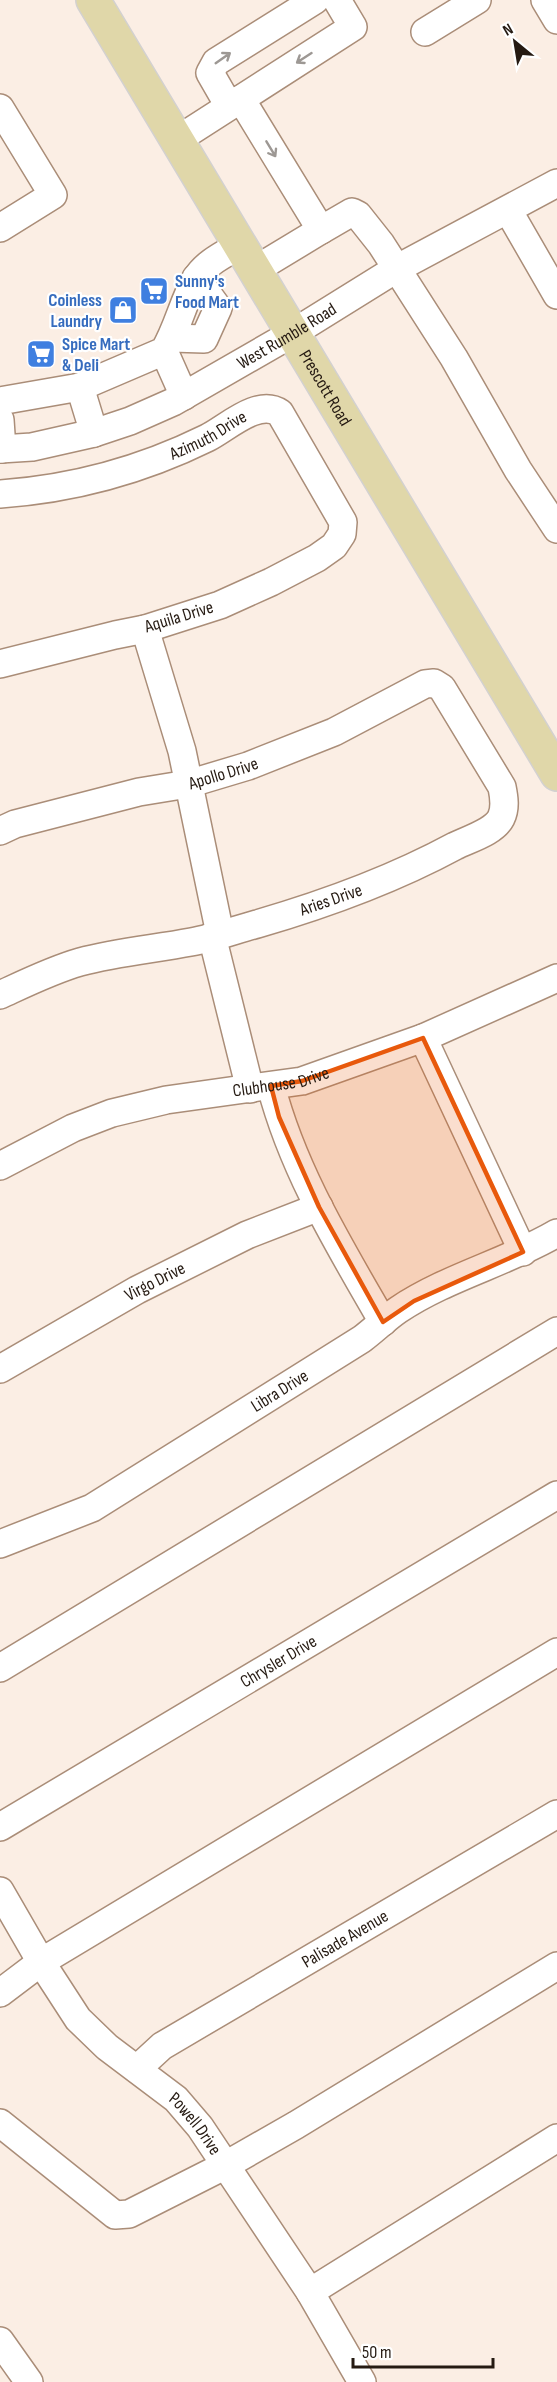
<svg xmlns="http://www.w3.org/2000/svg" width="557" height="2382" font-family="'Sofia Sans Condensed',sans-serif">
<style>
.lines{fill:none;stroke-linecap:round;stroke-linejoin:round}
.minor-casing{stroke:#aa8d78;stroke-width:30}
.major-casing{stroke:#d3d1d0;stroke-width:36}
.minor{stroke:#fff;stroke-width:27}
.major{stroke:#e0d7a9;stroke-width:33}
.oneway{stroke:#9d9894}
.marked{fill:#e8590c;fill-opacity:0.2;stroke:#e8590c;stroke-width:4.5;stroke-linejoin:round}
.labels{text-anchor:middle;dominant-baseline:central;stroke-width:4.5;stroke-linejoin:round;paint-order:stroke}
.shop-label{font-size:18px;font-weight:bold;fill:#366cbe;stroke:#fff;text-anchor:start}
.street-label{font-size:18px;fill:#251a12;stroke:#fff}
</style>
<rect width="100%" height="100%" fill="#fbeee4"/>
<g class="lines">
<g class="minor-casing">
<g id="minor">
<path d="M 545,0 L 557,20"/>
<path d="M 425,32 L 477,0"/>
<path d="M 241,99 L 321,230 L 255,270"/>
<path d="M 229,106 L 210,73 L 216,62 L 315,0"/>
<path d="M 0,108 L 53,195 L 0,228"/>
<path d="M 177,140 L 353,27 L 337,0"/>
<path d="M 508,210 L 557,295"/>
<path d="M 321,230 L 352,212 L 358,215 L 381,244 L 454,358 L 518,470 L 557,529"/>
<path d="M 172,338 L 204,339 L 218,308 L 196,278"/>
<path d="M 164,351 L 184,396"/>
<path d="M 80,387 L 94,433"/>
<path d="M 0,401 L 80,387 L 164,351 C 178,328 183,301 196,279 C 205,263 225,254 240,245"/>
<path d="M 0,420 L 2,449"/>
<path id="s1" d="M 0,449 L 32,447 L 94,433 L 130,421 L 173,402 L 293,333 L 396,269 L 557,183"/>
<path id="s2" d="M 0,494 C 72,489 142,470 207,438 C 227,428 258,398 280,413 L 343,522 L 342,534 L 334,546 L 317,558 L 271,582 L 220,605 L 145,629 L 115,635 L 0,664"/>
<path d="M 145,629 L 182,751 L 220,934"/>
<path id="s3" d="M 0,831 L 15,824 L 139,792 L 188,784 L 248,766 L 334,732 L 425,684 L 434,683 L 442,688 L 502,787 C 504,797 506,808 501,818 C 494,832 469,839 455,846 C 392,880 326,904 257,924 C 235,930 214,938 191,942 C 154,949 117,952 80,962 C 52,970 26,983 0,995"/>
<path d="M 212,936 L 250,1089"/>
<path d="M 423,1038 L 523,1252"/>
<path d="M 271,1086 C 293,1171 340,1247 383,1322"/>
<path id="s4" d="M 0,1166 L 73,1128 L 112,1113 L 166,1100 L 302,1081 L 423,1038 L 557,978"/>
<path id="s5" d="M 0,1369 L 137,1290 L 247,1235 L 319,1207"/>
<path id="s6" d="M 0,1544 L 92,1508 L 362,1339 C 374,1330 385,1319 398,1310 C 447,1277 506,1263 557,1233"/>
<path d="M 0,1668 L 557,1331"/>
<path id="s7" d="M 0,1827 L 557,1495"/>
<path id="s8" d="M 0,1891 L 41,1962 L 78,2019 L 107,2047 L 176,2099 L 200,2127 L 310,2292 L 362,2382"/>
<path d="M 0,1993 L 41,1962 L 557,1652"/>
<path id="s9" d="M 137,2069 L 162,2046 L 557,1814"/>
<path d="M 0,2123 L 115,2215 L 129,2214 L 226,2165 L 296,2125 L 557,1966"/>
<path d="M 310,2292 L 557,2138"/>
<path d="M 0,2341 L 29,2382"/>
</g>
</g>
<g class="major-casing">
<g id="major">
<path id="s10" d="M 93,0 L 557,774"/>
</g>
</g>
<use href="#minor" class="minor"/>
<use href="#major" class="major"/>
</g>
<defs><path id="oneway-shaft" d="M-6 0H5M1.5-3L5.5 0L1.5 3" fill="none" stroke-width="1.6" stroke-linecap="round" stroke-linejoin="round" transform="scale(1.5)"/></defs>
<g class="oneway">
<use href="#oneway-shaft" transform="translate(223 58) rotate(-35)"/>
<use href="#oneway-shaft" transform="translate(304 58) rotate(147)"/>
<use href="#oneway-shaft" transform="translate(271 149) rotate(59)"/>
</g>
<path class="marked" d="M 423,1038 L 523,1252 L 414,1301 L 383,1322 L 319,1207 L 279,1117 L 271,1086 L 302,1081 Z"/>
<defs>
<g id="supermarket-square" transform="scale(1.5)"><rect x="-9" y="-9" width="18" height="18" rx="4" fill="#3f7fe0" stroke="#fff"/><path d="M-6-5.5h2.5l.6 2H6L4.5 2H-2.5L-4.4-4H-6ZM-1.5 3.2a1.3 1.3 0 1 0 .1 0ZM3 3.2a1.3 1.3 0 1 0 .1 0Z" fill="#fff"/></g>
<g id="shop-square" transform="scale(1.5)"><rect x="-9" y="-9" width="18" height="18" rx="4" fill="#3f7fe0" stroke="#fff"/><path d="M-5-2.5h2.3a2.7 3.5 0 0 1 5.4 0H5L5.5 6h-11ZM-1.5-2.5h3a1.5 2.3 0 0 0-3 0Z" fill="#fff"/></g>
</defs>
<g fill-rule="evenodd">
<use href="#supermarket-square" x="154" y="291"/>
<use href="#shop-square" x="123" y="310"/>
<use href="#supermarket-square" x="41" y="354"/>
</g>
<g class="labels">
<g class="shop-label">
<text x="175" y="281">Sunny's<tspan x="175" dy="21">Food Mart</tspan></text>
<text x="102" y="300" text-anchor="end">Coinless<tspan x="102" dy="21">Laundry</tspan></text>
<text x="62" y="344">Spice Mart<tspan x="62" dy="21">&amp; Deli</tspan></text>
</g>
<g class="street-label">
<text stroke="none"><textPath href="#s1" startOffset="312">West Rumble Road</textPath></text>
<text stroke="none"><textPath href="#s10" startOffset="452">Prescott Road</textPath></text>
<text stroke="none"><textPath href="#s2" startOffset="218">Azimuth Drive</textPath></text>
<text transform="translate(179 617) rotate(-17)">Aquila Drive</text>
<text stroke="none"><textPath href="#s3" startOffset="231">Apollo Drive</textPath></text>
<text transform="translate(331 900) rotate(-19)">Aries Drive</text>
<text stroke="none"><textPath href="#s4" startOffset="296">Clubhouse Drive</textPath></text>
<text stroke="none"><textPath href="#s5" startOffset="178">Virgo Drive</textPath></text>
<text stroke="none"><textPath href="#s6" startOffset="320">Libra Drive</textPath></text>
<text stroke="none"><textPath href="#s7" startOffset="324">Chrysler Drive</textPath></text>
<text stroke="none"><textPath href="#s9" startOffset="246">Palisade Avenue</textPath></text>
<text stroke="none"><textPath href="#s8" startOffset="308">Powell Drive</textPath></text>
</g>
</g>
<g transform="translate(515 42) rotate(330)" stroke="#ffffff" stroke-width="4.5" paint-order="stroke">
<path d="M0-4.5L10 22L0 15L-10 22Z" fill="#251a12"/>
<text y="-9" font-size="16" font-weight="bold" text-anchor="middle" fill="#251a12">N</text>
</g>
<path d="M353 2358v9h140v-9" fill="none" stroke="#251a12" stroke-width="3"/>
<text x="362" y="2358" font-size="18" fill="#251a12" stroke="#ffffff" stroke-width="4.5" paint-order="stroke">50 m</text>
</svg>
